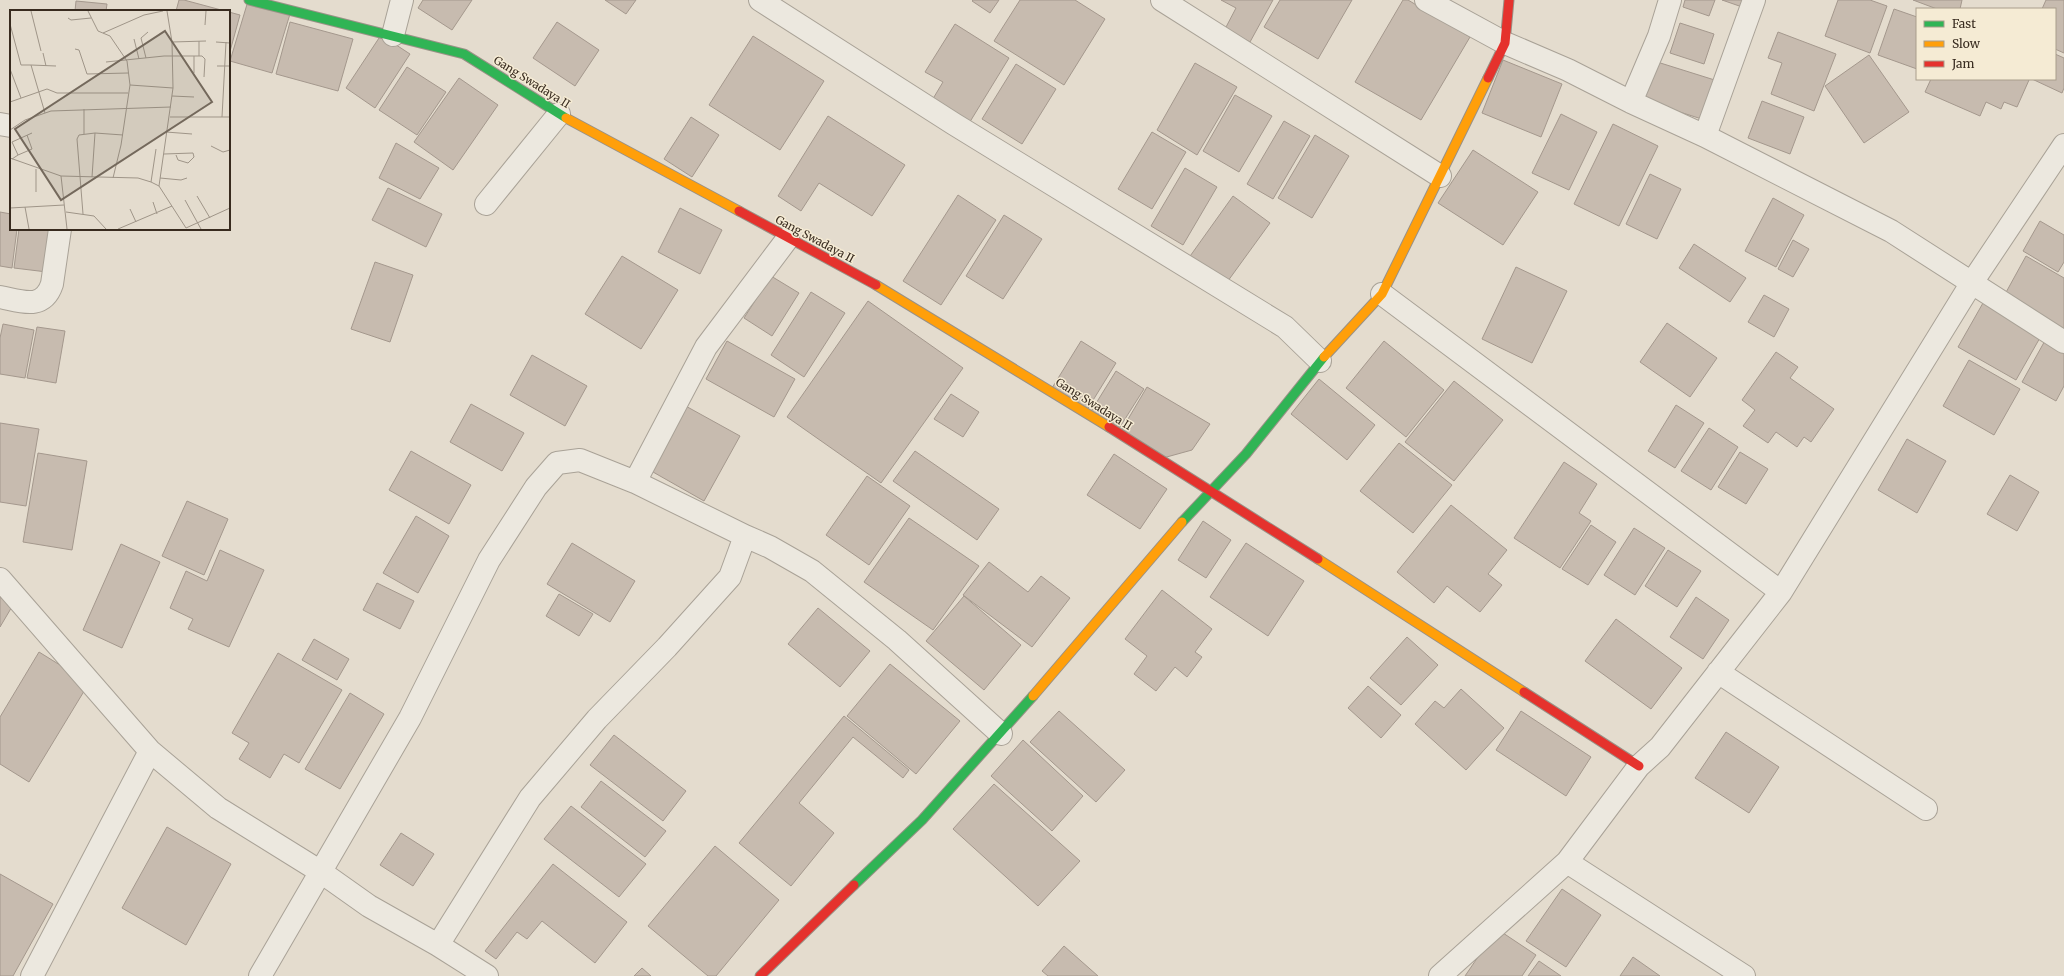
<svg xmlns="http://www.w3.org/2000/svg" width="2064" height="976" font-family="Merriweather,serif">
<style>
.building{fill:#c7bbaf;stroke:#a4988d}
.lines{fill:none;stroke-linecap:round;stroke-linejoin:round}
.street-casing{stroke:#a9a297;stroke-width:24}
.fast-casing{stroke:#999186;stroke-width:11}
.slow-casing{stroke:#999186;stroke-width:11}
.jam-casing{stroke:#999186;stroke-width:11}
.street{stroke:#ece8df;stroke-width:22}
.fast{stroke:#30b455;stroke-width:9}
.slow{stroke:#ff9f0a;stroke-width:9}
.jam{stroke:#e5322d;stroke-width:9}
.labels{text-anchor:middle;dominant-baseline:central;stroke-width:3;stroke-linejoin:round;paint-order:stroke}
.street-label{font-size:11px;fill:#382b1f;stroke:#f5ebd4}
.inset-road{fill:none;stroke:#9f9588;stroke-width:1}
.view{fill:#74695c;fill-opacity:0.15;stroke:#74695c;stroke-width:2}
.inset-edge{fill:none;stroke:#382b1f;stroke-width:2}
</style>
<rect width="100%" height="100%" fill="#e4dcce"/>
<path class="building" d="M 179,0 L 184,0 L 225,11 L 176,11 Z
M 423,0 L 472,0 L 452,30 L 418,8 Z
M 605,0 L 636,0 L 626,14 Z
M 973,0 L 999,0 L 990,13 L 972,1 Z
M 1020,0 L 1075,0 L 1105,19 L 1064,85 L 994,41 Z
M 1221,0 L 1273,0 L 1250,42 L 1225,29 L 1236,8 Z
M 1280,0 L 1352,0 L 1318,59 L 1264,27 Z
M 1403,0 L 1408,0 L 1470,37 L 1421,120 L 1355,82 Z
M 1685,0 L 1715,0 L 1709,16 L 1683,7 Z
M 1722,0 L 1751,0 L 1748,9 Z
M 1838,0 L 1870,0 L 1887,6 L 1870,53 L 1825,36 Z
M 1913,0 L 1962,0 L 1960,9 L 1937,9 Z
M 2046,0 L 2064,0 L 2064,53 L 2055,49 L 2055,9 L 2042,9 Z
M 76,1 L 107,4 L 106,11 L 75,11 Z
M 248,1 L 290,14 L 272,73 L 230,61 Z
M 1894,9 L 1917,17 L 1917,69 L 1878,55 Z
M 229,12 L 240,15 L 229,55 Z
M 290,22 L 353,39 L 338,91 L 276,74 Z
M 557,22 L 599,50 L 575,86 L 533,58 Z
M 1680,23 L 1714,34 L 1704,64 L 1670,53 Z
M 955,24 L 1009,58 L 968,125 L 931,102 L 943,82 L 925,72 Z
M 1778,32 L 1836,54 L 1814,111 L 1771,94 L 1782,63 L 1768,58 Z
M 381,35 L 410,54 L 375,108 L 346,88 Z
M 753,36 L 824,81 L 780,150 L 709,105 Z
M 2055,54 L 2064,58 L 2064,88 L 2062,93 L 2032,79 L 2055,79 Z
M 1869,55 L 1909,112 L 1864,143 L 1825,86 Z
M 1503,60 L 1562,84 L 1541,137 L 1482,113 Z
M 1654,61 L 1721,82 L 1708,121 L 1642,100 Z
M 1195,63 L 1237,87 L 1197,155 L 1157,130 Z
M 1016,64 L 1056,89 L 1022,144 L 982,119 Z
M 407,67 L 446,92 L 417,135 L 379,110 Z
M 459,78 L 498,105 L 453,170 L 414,142 Z
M 1931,79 L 2026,79 L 2029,80 L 2017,107 L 2004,102 L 2001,109 L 1986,102 L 1980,116 L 1925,92 Z
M 1235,95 L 1272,116 L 1239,172 L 1203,151 Z
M 1762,101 L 1804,117 L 1790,154 L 1748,138 Z
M 1561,114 L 1597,132 L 1569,190 L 1532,173 Z
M 828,116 L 905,165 L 872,216 L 819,183 L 801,211 L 778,196 Z
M 691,117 L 719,135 L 692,177 L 664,159 Z
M 1284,121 L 1310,136 L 1273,199 L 1247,184 Z
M 1613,124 L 1658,146 L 1619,226 L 1574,204 Z
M 1152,132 L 1186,152 L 1152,209 L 1118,189 Z
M 1315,135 L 1349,156 L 1312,218 L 1278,198 Z
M 396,143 L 439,168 L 420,199 L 379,178 Z
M 1473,150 L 1538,192 L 1503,245 L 1438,203 Z
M 1185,168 L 1217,187 L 1183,245 L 1151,226 Z
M 1650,174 L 1681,189 L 1657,239 L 1626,224 Z
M 388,188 L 442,214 L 426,247 L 372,220 Z
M 958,195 L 996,220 L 941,305 L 903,281 Z
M 1233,196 L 1270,223 L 1225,285 L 1188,259 Z
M 1773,198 L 1804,215 L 1776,267 L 1745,251 Z
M 680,208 L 722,230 L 700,274 L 658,252 Z
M 0,212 L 11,214 L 11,229 L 17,229 L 12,268 L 0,266 Z
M 1004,215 L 1042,239 L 1003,299 L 966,276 Z
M 2040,221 L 2064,235 L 2064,262 L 2058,272 L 2023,251 Z
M 19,229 L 53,229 L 47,272 L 14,268 Z
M 1793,240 L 1809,249 L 1793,277 L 1778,269 Z
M 1694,244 L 1746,278 L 1730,302 L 1679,268 Z
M 622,256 L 678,290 L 641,349 L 585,314 Z
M 2026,256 L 2064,278 L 2064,330 L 2004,296 Z
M 375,262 L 413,275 L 390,342 L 351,329 Z
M 1516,267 L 1567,291 L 1532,363 L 1482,339 Z
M 771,276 L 799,293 L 772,336 L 744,318 Z
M 811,292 L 845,313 L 804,377 L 771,355 Z
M 1764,295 L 1789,309 L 1774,337 L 1748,322 Z
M 868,301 L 963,368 L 881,483 L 787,417 Z
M 1983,303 L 2041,336 L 2016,380 L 1958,347 Z
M 1667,323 L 1717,358 L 1690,397 L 1640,362 Z
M 3,324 L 34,330 L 25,378 L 0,374 L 0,338 Z
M 37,327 L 65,331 L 56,383 L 27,378 Z
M 2047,337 L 2064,347 L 2064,386 L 2056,401 L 2022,382 Z
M 727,341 L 795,379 L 774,417 L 706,379 Z
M 1081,341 L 1116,363 L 1087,410 L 1052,388 Z
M 1384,341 L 1444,390 L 1406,437 L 1346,388 Z
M 1776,352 L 1798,367 L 1790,378 L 1834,409 L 1811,442 L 1804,437 L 1797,447 L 1776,432 L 1768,443 L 1743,426 L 1755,410 L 1742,400 Z
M 532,355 L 587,386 L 565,426 L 510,395 Z
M 1969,360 L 2020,389 L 1994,435 L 1943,406 Z
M 1116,371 L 1144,389 L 1118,430 L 1090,413 Z
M 1319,379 L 1375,425 L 1347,460 L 1291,414 Z
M 1454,381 L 1503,420 L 1454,481 L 1405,442 Z
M 1147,387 L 1210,424 L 1192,450 L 1163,458 L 1121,431 Z
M 951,394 L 979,412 L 963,437 L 934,419 Z
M 471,404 L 524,433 L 502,471 L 450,442 Z
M 682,404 L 740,436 L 704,501 L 646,468 Z
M 1676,405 L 1704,423 L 1675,468 L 1648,451 Z
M 0,423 L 39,429 L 26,506 L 0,502 Z
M 1709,428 L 1738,447 L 1711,490 L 1681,471 Z
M 1907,439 L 1946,461 L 1917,513 L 1878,490 Z
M 1399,443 L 1452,485 L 1413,533 L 1360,491 Z
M 411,451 L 471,485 L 449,524 L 389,490 Z
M 915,451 L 999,509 L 977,540 L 893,481 Z
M 1740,452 L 1768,469 L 1746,504 L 1718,487 Z
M 38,453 L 87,461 L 72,550 L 23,542 Z
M 1114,454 L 1167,489 L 1140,529 L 1087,495 Z
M 1564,462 L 1597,484 L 1579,513 L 1591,521 L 1560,568 L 1514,538 Z
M 2010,475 L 2039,492 L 2017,531 L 1987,514 Z
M 867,476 L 910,506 L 869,565 L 826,535 Z
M 187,501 L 228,519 L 204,575 L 162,556 Z
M 1451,505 L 1507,550 L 1488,574 L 1502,585 L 1480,612 L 1447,586 L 1434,603 L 1397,572 Z
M 416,516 L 449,536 L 418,593 L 383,573 Z
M 909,518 L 979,566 L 933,630 L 864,582 Z
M 1203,521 L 1231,540 L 1206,578 L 1178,560 Z
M 1591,525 L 1616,542 L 1588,585 L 1562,569 Z
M 1634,528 L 1665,548 L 1635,595 L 1604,575 Z
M 572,543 L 635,581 L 610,622 L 547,584 Z
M 1246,543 L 1304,581 L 1268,636 L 1210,597 Z
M 121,544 L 160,562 L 122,648 L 83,630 Z
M 220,550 L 264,570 L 229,647 L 188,629 L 193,619 L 170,608 L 186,571 L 207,581 Z
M 1668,550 L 1701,571 L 1677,607 L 1645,586 Z
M 989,562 L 1028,592 L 1041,576 L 1070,598 L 1032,647 L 963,595 Z
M 377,583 L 414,601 L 400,629 L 363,610 Z
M 1162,590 L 1212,629 L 1195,652 L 1202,657 L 1187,677 L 1175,667 L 1156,691 L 1134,674 L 1147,656 L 1125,639 Z
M 559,594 L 593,614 L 579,636 L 546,616 Z
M 964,596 L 1021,645 L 984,690 L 926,641 Z
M 0,597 L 13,605 L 0,627 Z
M 1696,597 L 1729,620 L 1703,659 L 1670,637 Z
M 818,608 L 870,651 L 840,687 L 788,644 Z
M 1616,619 L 1682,668 L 1651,709 L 1585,661 Z
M 1407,637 L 1438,665 L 1401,705 L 1370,678 Z
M 314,639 L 349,659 L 337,680 L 302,660 Z
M 39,652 L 89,683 L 29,782 L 0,764 L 0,717 Z
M 278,653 L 342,690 L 299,763 L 284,754 L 270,778 L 239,759 L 249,743 L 232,733 Z
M 890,664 L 960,721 L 916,774 L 847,716 Z
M 1368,686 L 1401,715 L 1381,738 L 1348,708 Z
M 1461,689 L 1504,728 L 1466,770 L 1415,724 L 1435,701 L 1444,708 Z
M 350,693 L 384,714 L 340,789 L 305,769 Z
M 1059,711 L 1125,770 L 1096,802 L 1030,742 Z
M 1521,711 L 1591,757 L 1566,796 L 1496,750 Z
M 844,716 L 909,770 L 903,778 L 853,737 L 799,803 L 834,833 L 791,886 L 739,843 Z
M 1726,732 L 1779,767 L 1749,813 L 1695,778 Z
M 614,735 L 686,791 L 663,821 L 590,765 Z
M 1023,740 L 1083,796 L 1052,831 L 991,776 Z
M 601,781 L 666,831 L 645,857 L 581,807 Z
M 994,784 L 1080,861 L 1038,906 L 953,829 Z
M 571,806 L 646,864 L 619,897 L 544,839 Z
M 167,827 L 231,864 L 186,945 L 122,908 Z
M 401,833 L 434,854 L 413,886 L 380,865 Z
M 715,846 L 779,900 L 716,976 L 708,976 L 648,926 Z
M 553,864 L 627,922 L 595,963 L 542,921 L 527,939 L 517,932 L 496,959 L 485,951 Z
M 0,874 L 53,904 L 13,976 L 0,976 Z
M 1562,889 L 1601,915 L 1566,967 L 1526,941 Z
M 1497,929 L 1536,955 L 1522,976 L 1465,976 Z
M 1064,946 L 1098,976 L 1048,976 L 1042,971 Z
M 1633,957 L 1660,976 L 1620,976 Z
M 1539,961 L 1561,976 L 1528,976 Z
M 642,968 L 651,976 L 634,976 Z"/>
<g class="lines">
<g class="street-casing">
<path id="street" d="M 760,0 L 954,124 L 1285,327 L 1320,361
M 1162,0 L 1440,176
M 1426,0 L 1505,43 L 1568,70 L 1631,102 L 1705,136 L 1891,231 L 2064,342
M 393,35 L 402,0
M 1631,102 L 1659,36 L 1670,0
M 0,124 L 11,126
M 1705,136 L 1754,0
M 486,204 L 559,114
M 1382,294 L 1781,592
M 0,297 C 21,301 43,311 52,284 L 60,229
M 635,482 L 706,347 L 788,238
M 0,579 L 150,751 L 218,808 L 321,872 L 369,906 L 438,945 L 487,976
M 1718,672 L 1926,809
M 1567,862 L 1744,976
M 438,945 L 530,798 L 597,719 L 667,647 L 730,577 L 745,536 L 770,547 L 812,571 L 897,640 L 1001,734
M 32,976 L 150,751
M 260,976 L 410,718 L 489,560 L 536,487 L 557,463 L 580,460 L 635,482 L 745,536
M 1440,976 L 1567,862 L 1639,766 L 1660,747 L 1781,592 L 1971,284 L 2064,145"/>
</g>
<g class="fast-casing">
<path id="fast" d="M 249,0 L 464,54 L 566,118
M 1182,522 L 1246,454 L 1324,357
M 854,885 L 922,820 L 1033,696"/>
</g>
<g class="slow-casing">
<path id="slow" d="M 566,118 L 739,211
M 876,285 L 1109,427
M 1324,357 L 1382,294 L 1488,78
M 1318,559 L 1524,692
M 1033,696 L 1182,522"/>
</g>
<g class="jam-casing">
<path id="jam" d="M 1488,78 L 1505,43 L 1509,0
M 739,211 L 876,285
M 1109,427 L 1318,559
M 1524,692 L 1639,766
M 760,976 L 854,885"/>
</g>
<use href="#street" class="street"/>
<use href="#fast" class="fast"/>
<use href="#slow" class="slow"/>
<use href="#jam" class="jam"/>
</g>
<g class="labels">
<g class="street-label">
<text transform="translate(532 82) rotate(32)">Gang Swadaya II</text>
<text transform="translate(815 239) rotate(28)">Gang Swadaya II</text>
<text transform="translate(1094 404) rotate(32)">Gang Swadaya II</text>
</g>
</g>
<g transform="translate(10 10)">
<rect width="220" height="220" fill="#e4dcce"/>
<path class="inset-road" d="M 21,1 L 31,41M 78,1 L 88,21 L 100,26 L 117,51 L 120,75 L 111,135 L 103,168M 58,8 L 61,10 L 81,8M 0,14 L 11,55 L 21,55 L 35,103M 195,15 L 196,1M 93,23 L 134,5 L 153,1M 124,29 L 129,49M 189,31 L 189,46M 162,32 L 196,31M 206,32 L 220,33M 65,39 L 69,40 L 77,64 L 118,63M 33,43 L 36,56M 136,48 L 131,28 L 138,22M 96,52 L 154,46 L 192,46 L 195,49 L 194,67M 21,55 L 46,56M 207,56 L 220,56M 0,59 L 11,88M 184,63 L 184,46M 120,75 L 163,78M 162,86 L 184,87M 0,92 L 37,79 L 47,83 L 118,83M 74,99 L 74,124M 160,107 L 220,107M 212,107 L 216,32M 0,120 L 15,110 L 41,101 L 161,97M 156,122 L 182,124M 201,136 L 213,142 L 220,140M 154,144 L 183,143 L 184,147 L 178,153 L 168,150 L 166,145M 8,145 L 22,139 L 17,125M 0,148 L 51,166 L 128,168 L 141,172 L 149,176 L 176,218 L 220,198M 2,149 L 8,145 L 2,132 L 22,123M 51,166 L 57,219M 82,167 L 85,123 L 113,125M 150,168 L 171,170 L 177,168M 141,172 L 146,139M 149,176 L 163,78 L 162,32 L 157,1M 26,182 L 26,159M 187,186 L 200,208M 175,190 L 191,219M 143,192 L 147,204M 15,197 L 19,219M 0,198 L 54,195M 120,199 L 126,212M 56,202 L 84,206 L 96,219M 73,204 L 67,129 L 69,125 L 85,123M 108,219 L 162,196"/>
<path class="view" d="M 155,21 L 202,92 L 51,190 L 5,119 Z"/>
<rect width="220" height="220" class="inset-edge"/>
</g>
<rect x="1916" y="8" width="140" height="72" fill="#f5ebd4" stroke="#a99e8c"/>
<rect x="1924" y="21" width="20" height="6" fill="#30b455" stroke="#a99e8c"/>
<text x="1952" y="28" font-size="12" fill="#382b1f">Fast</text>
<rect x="1924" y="41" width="20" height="6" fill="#ff9f0a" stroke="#a99e8c"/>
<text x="1952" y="48" font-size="12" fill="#382b1f">Slow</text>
<rect x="1924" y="61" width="20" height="6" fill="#e5322d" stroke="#a99e8c"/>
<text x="1952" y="68" font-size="12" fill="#382b1f">Jam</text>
</svg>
